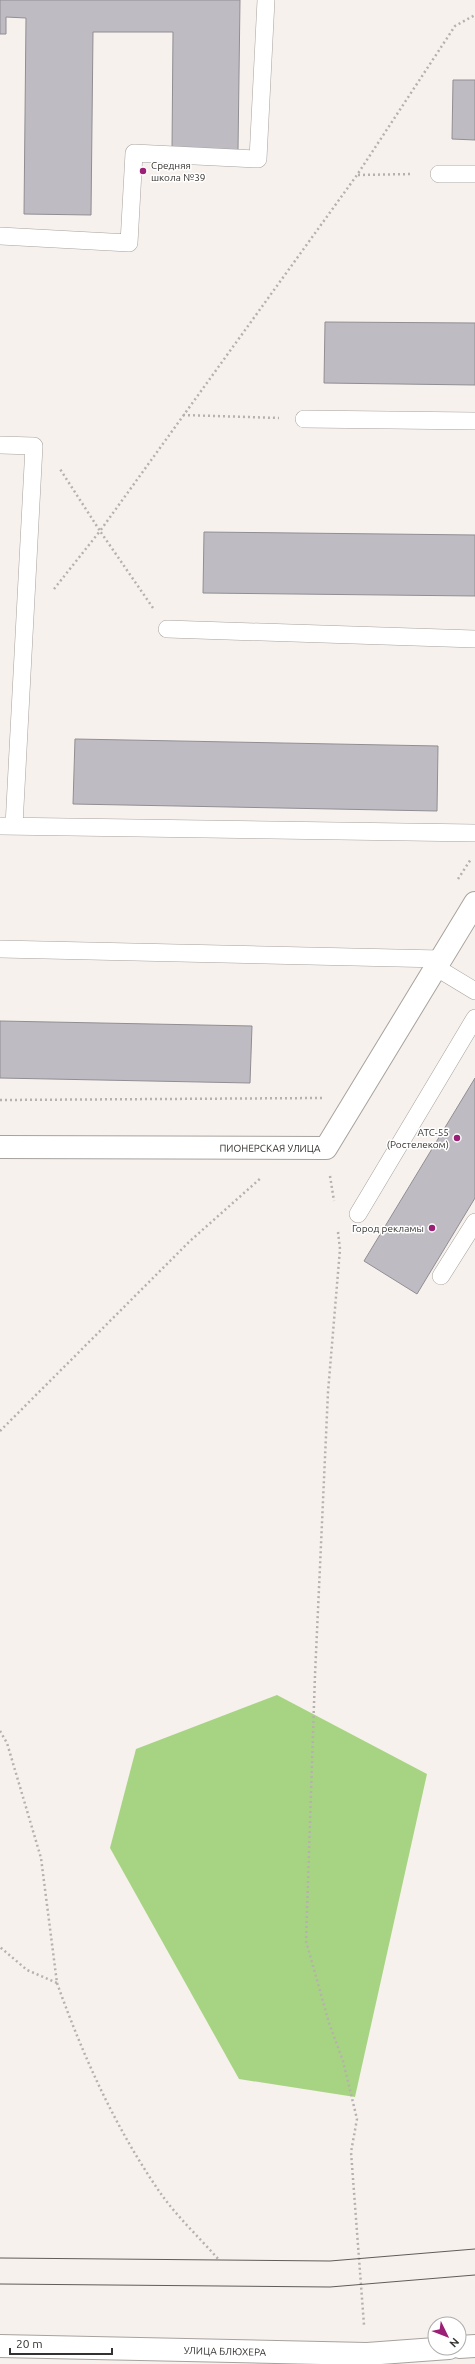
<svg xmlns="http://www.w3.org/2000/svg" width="475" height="2364" font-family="Ubuntu,sans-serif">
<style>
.green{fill:#a7d482}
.building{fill:#bebcc2;stroke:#908e93}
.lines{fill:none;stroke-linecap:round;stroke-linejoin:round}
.service-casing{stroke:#a7a29e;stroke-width:18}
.minor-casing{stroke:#a7a29e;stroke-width:24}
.path{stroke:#b6b1ae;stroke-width:2.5;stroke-dasharray:2 3;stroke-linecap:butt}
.service{stroke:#fff;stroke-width:17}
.minor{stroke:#fff;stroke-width:22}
.tram{stroke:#5f5c5a;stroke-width:1}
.poi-dot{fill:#9b1f75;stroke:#fff;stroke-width:1.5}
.labels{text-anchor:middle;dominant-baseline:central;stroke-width:3;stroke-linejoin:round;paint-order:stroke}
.poi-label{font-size:10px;fill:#343230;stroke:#fff;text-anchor:end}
.street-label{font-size:10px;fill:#343230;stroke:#fff}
</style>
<rect width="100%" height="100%" fill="#f7f1ed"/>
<path class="green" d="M 277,1695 L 427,1774 L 355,2097 L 239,2079 L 110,1848 L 136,1749 Z"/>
<path class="building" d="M 0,0 L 240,0 L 238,150 L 172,150 L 173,32 L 93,32 L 91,215 L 24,214 L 26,18 L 6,17 L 6,34 L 0,34 Z
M 453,80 L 475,80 L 475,140 L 452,139 Z
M 325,322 L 475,323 L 475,385 L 324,383 Z
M 204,532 L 475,535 L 475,596 L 203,593 Z
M 75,739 L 438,746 L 437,811 L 73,804 Z
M 0,1021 L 252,1026 L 250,1083 L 0,1078 Z
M 475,1078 L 475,1198 L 417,1294 L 364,1261 Z"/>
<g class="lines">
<g class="service-casing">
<path id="service" d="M 439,174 L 475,174
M 0,236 L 129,243 L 134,153 L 258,159 L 266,0
M 304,419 L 475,421
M 0,445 L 34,446 L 14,826
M 167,629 L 475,639
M 0,826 L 475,833
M 0,949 L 441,959
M 437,968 L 475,991
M 358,1214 L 475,1018
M 441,1276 L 475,1222"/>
</g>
<g class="minor-casing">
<g id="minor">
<path id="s1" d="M 0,1147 L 326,1148 L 475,903"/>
<path id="s2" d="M 0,2346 L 367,2354 L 449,2348"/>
<path d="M 459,2347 L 475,2346"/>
</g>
</g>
<path class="path" d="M 358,175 L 413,174
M 183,415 L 279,418
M 54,589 L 100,531 L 60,469
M 153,608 L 100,531 L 357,175 L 455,26 L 475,15
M 458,879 L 471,859
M 0,1100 L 322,1098
M 330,1176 L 334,1201
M 338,1232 L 340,1249 L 328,1392 L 315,1675 L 306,1941 L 329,2023 L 343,2061 L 357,2119 L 351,2152 L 364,2325
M 0,1431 L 190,1241 L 262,1177
M 0,1731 L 7,1743 L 41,1858 L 57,1983 L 27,1970 L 0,1947
M 57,1983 C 83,2056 115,2127 159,2191 C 176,2216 200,2238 219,2260"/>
<use href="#service" class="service"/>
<use href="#minor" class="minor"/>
<path class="tram" d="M 0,2258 L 330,2261 L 475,2249
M 0,2284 L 330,2287 L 475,2275"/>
</g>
<g class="poi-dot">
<circle cx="143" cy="171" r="4"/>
<circle cx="457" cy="1138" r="4"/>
<circle cx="432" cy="1228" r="4"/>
</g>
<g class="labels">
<g class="poi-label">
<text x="151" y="165" text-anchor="start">Средняя<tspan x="151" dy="12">школа №39</tspan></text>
<text x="449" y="1132">АТС-55<tspan x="449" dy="12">(Ростелеком)</tspan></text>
<text x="424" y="1228">Город рекламы</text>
</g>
<g class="street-label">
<text stroke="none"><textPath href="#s1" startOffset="270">ПИОНЕРСКАЯ УЛИЦА</textPath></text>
<text stroke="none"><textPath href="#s2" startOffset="225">УЛИЦА БЛЮХЕРА</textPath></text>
</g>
</g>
<g transform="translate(447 2336) rotate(133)"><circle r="19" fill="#ffffff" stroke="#aeadac"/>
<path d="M0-3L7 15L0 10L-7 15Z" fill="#9b1f75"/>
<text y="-6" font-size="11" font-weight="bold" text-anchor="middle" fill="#343230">N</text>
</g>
<path d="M10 2348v6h102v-6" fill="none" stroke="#343230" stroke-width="2"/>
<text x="16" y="2348" font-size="12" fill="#343230" stroke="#ffffff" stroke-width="3" paint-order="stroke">20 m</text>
</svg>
